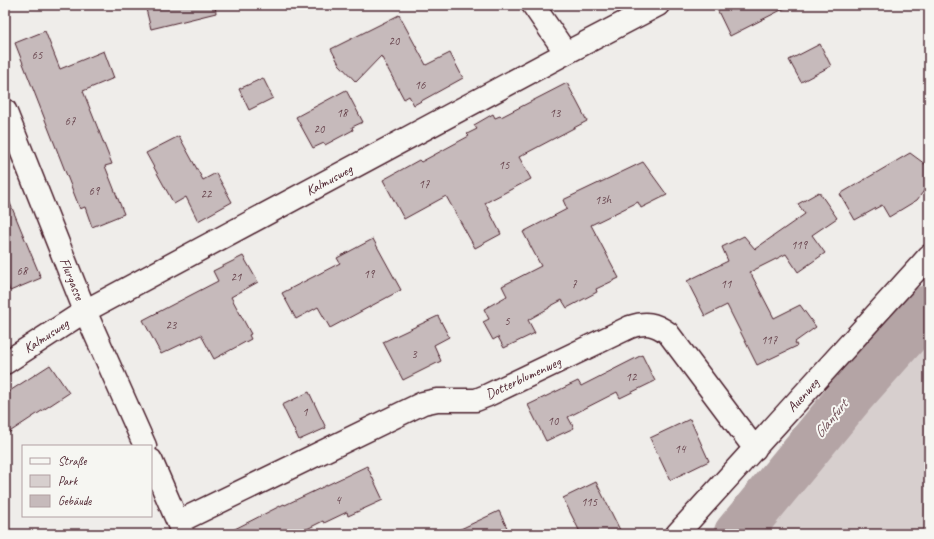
<svg xmlns="http://www.w3.org/2000/svg" width="934" height="539" font-family="Caveat,sans-serif">
<style>
.green{fill:#d7cfce;stroke:#90777c}
.lines{fill:none;stroke-linecap:round;stroke-linejoin:round}
.river{stroke:#b4a4a5;stroke-width:47}
.building{fill:#c6babb;stroke:#4a1f2b}
.minor-casing{stroke:#4a1f2b;stroke-width:25}
.minor{stroke:#f6f6f2;stroke-width:22}
.labels{text-anchor:middle;dominant-baseline:central;stroke-width:4;stroke-linejoin:round;paint-order:stroke}
.number-label{font-size:12px;fill:#69464f}
.street-label{font-size:14px;fill:#4a1f2b;stroke:#f6f6f2}
.water-label{font-size:15px;font-style:italic;fill:#6f4e56;stroke:#f6f6f2}
</style>
<rect width="100%" height="100%" fill="#efedea"/>
<filter id="ink" filterUnits="userSpaceOnUse"><feTurbulence type="fractalNoise" baseFrequency=".025" numOctaves="2"/><feDisplacementMap in="SourceGraphic" scale="8" xChannelSelector="R" yChannelSelector="G"/><feConvolveMatrix kernelMatrix="1 2 1 2 8 2 1 2 1" color-interpolation-filters="sRGB"/></filter>
<g filter="url(#ink)">
<path class="green" d="M 929,289 L 929,534 L 713,534 Z"/>
<g class="lines">
<path class="river" d="M 737,534 L 853,393 L 929,308"/>
</g>
<path class="building" d="M 145,5 L 215,5 L 216,13 L 151,29 Z
M 715,5 L 791,5 L 730,36 Z
M 399,15 L 426,65 L 450,53 L 463,78 L 414,105 L 409,96 L 404,99 L 381,56 L 356,82 L 339,64 L 331,49 Z
M 45,31 L 60,69 L 104,51 L 114,78 L 83,91 L 112,164 L 105,166 L 124,214 L 92,227 L 85,207 L 80,209 L 15,43 Z
M 820,44 L 831,66 L 801,82 L 789,60 Z
M 263,78 L 273,98 L 249,110 L 239,89 Z
M 567,83 L 587,121 L 519,157 L 531,179 L 485,203 L 501,234 L 475,248 L 446,196 L 404,219 L 383,180 L 419,160 L 421,162 L 469,136 L 467,134 L 477,129 L 474,125 L 493,114 L 495,118 L 500,116 L 501,117 Z
M 346,90 L 363,122 L 352,127 L 353,130 L 340,137 L 325,145 L 324,143 L 313,148 L 296,117 Z
M 179,136 L 203,180 L 216,173 L 232,202 L 198,221 L 186,197 L 174,204 L 146,153 Z
M 910,153 L 929,167 L 929,184 L 917,200 L 889,217 L 882,205 L 855,220 L 840,194 Z
M 643,162 L 667,195 L 641,208 L 638,202 L 591,225 L 619,278 L 596,289 L 597,292 L 567,308 L 562,300 L 549,307 L 549,308 L 528,320 L 535,333 L 504,348 L 498,337 L 493,340 L 483,322 L 489,319 L 484,309 L 507,296 L 502,286 L 541,266 L 523,232 L 567,209 L 563,200 Z
M 5,191 L 41,278 L 10,291 L 5,278 Z
M 819,192 L 837,218 L 812,235 L 825,253 L 798,272 L 786,254 L 750,272 L 774,318 L 800,305 L 816,327 L 795,342 L 797,346 L 757,365 L 727,305 L 705,316 L 687,281 L 728,261 L 722,247 L 744,236 L 755,249 L 805,214 L 798,204 Z
M 373,239 L 401,290 L 330,328 L 318,307 L 296,319 L 282,293 L 340,263 L 337,258 Z
M 243,256 L 258,282 L 231,297 L 251,334 L 249,335 L 251,339 L 214,359 L 201,335 L 161,354 L 143,320 L 218,281 L 213,271 Z
M 438,316 L 449,337 L 434,345 L 441,361 L 403,380 L 383,342 Z
M 642,355 L 655,381 L 620,398 L 617,392 L 568,417 L 574,428 L 546,441 L 528,405 L 578,381 L 581,386 Z
M 50,365 L 69,393 L 5,435 L 5,394 Z
M 309,392 L 326,428 L 299,440 L 282,405 Z
M 690,419 L 709,461 L 670,480 L 650,438 Z
M 367,466 L 383,500 L 348,516 L 347,512 L 324,523 L 323,521 L 297,534 L 225,534 L 284,504 L 285,505 Z
M 596,482 L 622,534 L 581,534 L 563,498 Z
M 499,511 L 510,534 L 450,534 Z"/>
<g class="lines">
<g class="minor-casing">
<path id="minor" d="M 533,5 L 566,53
M 5,110 L 85,311 L 145,446
M 5,363 L 85,311 L 566,53 L 658,5
M 151,460 L 183,534
M 178,522 L 423,403 L 437,400 L 476,400 L 486,396 L 630,327 C 646,322 654,323 668,333 L 755,449
M 677,534 L 929,256"/>
</g>
<use href="#minor" class="minor"/>
</g>
</g>
<g class="labels">
<g class="number-label">
<text x="394" y="41">20</text>
<text x="37" y="55">65</text>
<text x="420" y="85">16</text>
<text x="342" y="113">18</text>
<text x="555" y="113">13</text>
<text x="70" y="121">67</text>
<text x="319" y="129">20</text>
<text x="504" y="165">15</text>
<text x="424" y="184">17</text>
<text x="94" y="191">69</text>
<text x="206" y="194">22</text>
<text x="603" y="200">13h</text>
<text x="799" y="245">119</text>
<text x="22" y="271">68</text>
<text x="369" y="274">19</text>
<text x="236" y="277">21</text>
<text x="574" y="284">7</text>
<text x="726" y="284">11</text>
<text x="507" y="321">5</text>
<text x="171" y="325">23</text>
<text x="769" y="340">117</text>
<text x="414" y="354">3</text>
<text x="631" y="377">12</text>
<text x="305" y="412">1</text>
<text x="553" y="421">10</text>
<text x="680" y="449">14</text>
<text x="338" y="500">4</text>
<text x="589" y="502">115</text>
</g>
<g class="street-label">
<text transform="translate(329 180) rotate(-28)">Kalmusweg</text>
<text transform="translate(72 279) rotate(68)">Flurgasse</text>
<text transform="translate(46 336) rotate(-33)">Kalmusweg</text>
<text transform="translate(523 378) rotate(-25)">Dotterblumenweg</text>
<text transform="translate(803 395) rotate(-48)">Auenweg</text>
</g>
<g class="water-label">
<text transform="translate(831 419) rotate(-51)">Glanfurt</text>
</g>
</g>
<rect width="934" height="539" fill="none" stroke="#f6f6f2" stroke-width="20"/>
<rect x="10" y="10" width="914" height="519" fill="none" stroke="#4a1f2b" stroke-width="1.5" filter="url(#ink)"/>
<rect x="22" y="445" width="130" height="72" fill="#f6f6f2" stroke="#b1a0a2"/>
<rect x="30" y="458" width="20" height="6" fill="#f6f6f2" stroke="#b1a0a2"/>
<text x="58" y="465" font-size="12" fill="#4a1f2b">Straße</text>
<rect x="30" y="475" width="20" height="12" fill="#d7cfce" stroke="#b1a0a2"/>
<text x="58" y="485" font-size="12" fill="#4a1f2b">Park</text>
<rect x="30" y="495" width="20" height="12" fill="#c6babb" stroke="#b1a0a2"/>
<text x="58" y="505" font-size="12" fill="#4a1f2b">Gebäude</text>
</svg>
